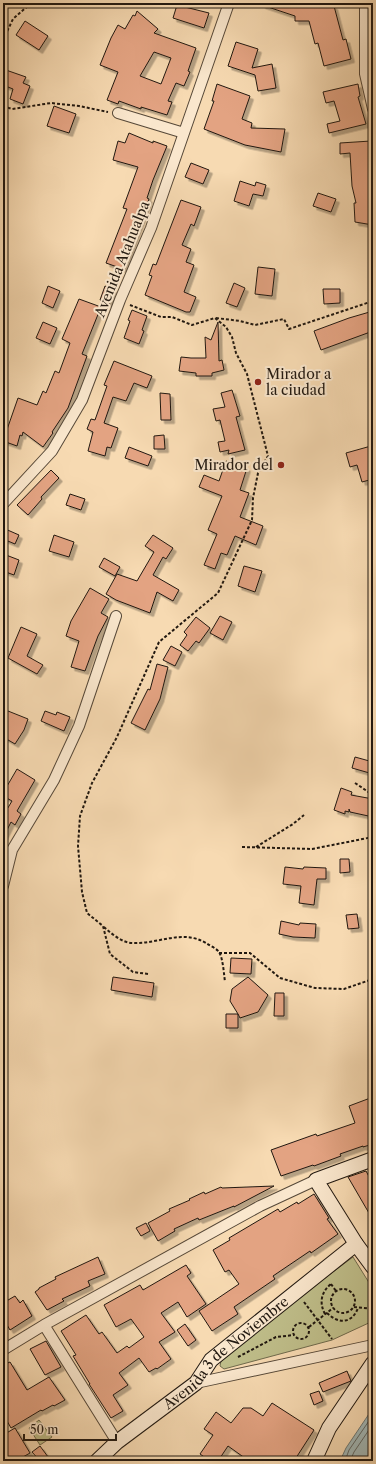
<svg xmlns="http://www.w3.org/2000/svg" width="376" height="1464" font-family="'Libre Caslon Text',serif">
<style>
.green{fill:#bfbe8a;stroke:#706b4d}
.water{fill:#a2b8b7;stroke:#6e7874}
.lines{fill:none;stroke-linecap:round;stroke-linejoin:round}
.shore{stroke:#626864;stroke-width:1}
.building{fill:#e3a382;stroke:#211810;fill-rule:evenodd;filter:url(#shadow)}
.minor-casing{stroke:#564838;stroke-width:12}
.secondary-casing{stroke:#211810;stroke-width:16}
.path{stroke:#211810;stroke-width:2;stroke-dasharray:3 2;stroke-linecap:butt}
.minor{stroke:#fae7cd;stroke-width:10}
.secondary{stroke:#fae7cd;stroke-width:14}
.poi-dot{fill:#8f2418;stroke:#fae7cd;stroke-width:1.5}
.labels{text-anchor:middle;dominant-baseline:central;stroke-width:4;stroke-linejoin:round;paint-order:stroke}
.street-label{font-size:14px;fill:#211810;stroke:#fae7cd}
.poi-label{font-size:14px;fill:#211810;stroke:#fae7cd;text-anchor:start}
</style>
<defs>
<filter id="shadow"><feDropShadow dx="3.5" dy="3.5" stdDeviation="0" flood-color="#0004"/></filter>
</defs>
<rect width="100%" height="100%" fill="#f7dab2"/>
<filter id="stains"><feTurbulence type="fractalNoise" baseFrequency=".005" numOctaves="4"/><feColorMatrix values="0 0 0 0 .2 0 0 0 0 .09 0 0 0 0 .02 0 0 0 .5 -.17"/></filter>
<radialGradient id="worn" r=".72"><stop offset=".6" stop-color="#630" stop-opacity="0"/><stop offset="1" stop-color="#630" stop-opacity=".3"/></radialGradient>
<path class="green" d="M 353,1257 L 373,1289 L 373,1321 L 332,1340 L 224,1369 L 220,1366 L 221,1361 C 264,1325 308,1290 353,1257 Z
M 39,1420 L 52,1437 L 40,1445 L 29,1428 Z"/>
<path class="water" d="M 373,1408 L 373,1461 L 340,1461 L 346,1448 Z"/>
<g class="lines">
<path class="shore" d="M 345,1461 L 349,1450 L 373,1415
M 350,1461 L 354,1452 L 373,1424"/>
</g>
<path class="building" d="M 262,3 L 325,3 L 334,6 L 343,40 L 346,39 L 351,59 L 324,66 L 318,43 L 315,44 L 309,21 L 295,21 L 295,16 L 262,5 Z
M 177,5 L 209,13 L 204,28 L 173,18 Z
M 137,11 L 158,29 L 154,33 L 196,48 L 188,71 L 190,72 L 184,86 L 176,83 L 168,101 L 172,102 L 167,115 L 141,107 L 141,109 L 119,101 L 118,104 L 107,100 L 118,72 L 100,65 L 111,38 L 118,25 L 125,29 L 133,15 L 135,16 ZM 154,52 L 171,58 L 161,84 L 140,76 Z
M 25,21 L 48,36 L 39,50 L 16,35 Z
M 236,42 L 258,49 L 252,68 L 272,64 L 276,88 L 258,91 L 255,75 L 228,66 Z
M 3,69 L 26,77 L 23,83 L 30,86 L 23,104 L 10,99 L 13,89 L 3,85 Z
M 217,84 L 250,96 L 242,119 L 252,123 L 251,128 L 285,129 L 281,152 L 245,145 L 204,129 L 214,101 L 212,101 Z
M 358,84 L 360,96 L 358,97 L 366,124 L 329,133 L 327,124 L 340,121 L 334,101 L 326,103 L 323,92 Z
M 54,106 L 76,114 L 69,133 L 47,126 Z
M 129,133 L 153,143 L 153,141 L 167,146 L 153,180 L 147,198 L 149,199 L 123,269 L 106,263 L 127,209 L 123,208 L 138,167 L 113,160 L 118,141 L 125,143 Z
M 371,141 L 373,160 L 373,225 L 355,222 L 354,203 L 356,203 L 352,186 L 350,153 L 340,154 L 340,143 Z
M 191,163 L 209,170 L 203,184 L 185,177 Z
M 240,181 L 255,186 L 256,182 L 266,185 L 263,196 L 253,194 L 249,206 L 234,201 Z
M 318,193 L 336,199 L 331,212 L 313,206 Z
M 181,200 L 201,207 L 194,226 L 191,224 L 182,245 L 191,249 L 186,262 L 194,265 L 184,292 L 196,297 L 190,312 L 186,312 L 145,295 L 152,276 L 149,275 L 153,264 L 156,265 Z
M 258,267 L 275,269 L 272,296 L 255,294 Z
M 234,283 L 245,288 L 237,307 L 226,303 Z
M 48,286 L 60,291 L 53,308 L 42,303 Z
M 105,286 L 115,290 L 109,304 L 100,300 Z
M 323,289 L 340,289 L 340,303 L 324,304 Z
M 79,299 L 101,307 L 82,354 L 87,356 L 68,408 L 52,432 L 53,433 L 43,447 L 23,432 L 22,436 L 20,435 L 17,446 L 3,441 L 18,398 L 37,405 L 43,391 L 46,393 L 55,371 L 59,373 L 70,343 L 62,339 Z
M 132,310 L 147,316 L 142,330 L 144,331 L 139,344 L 124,338 L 130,321 L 128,320 Z
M 373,311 L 373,331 L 321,350 L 314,331 L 349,318 Z
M 43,322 L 57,328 L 50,344 L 36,338 Z
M 218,322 L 219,361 L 222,360 L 224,370 L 212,373 L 212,376 L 196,376 L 196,373 L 179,371 L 181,357 L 191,358 L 206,358 L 205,337 L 211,340 Z
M 114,361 L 152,376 L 147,388 L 134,383 L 126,401 L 113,397 L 104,423 L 118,428 L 111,448 L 107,447 L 105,456 L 88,451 L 93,432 L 87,429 L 91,419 L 95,420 L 107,386 L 104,385 Z
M 232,390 L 240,416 L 236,417 L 245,450 L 228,454 L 229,450 L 220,452 L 218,442 L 225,441 L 220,420 L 216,421 L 213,409 L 225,407 L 221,393 Z
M 160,393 L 170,394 L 171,420 L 161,420 Z
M 164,435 L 165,449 L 154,449 L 154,436 Z
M 371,446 L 373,453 L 373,479 L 362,482 L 357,465 L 350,467 L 346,453 Z
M 129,447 L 152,456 L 148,466 L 125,458 Z
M 226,461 L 247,468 L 240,490 L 249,493 L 240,517 L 263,526 L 256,545 L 235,536 L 227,555 L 221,553 L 215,569 L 204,565 L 217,534 L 208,530 L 222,496 L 199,487 L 204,475 L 219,481 Z
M 51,470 L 59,478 L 41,497 L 42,499 L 28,515 L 17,505 Z
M 70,494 L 85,499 L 81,510 L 66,505 Z
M 3,528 L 19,535 L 15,544 L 3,539 Z
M 54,535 L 74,542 L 69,557 L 49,551 Z
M 153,535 L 173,548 L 166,559 L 163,557 L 153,575 L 179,590 L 173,601 L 157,592 L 150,613 L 116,600 L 106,594 L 117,574 L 137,581 L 154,552 L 145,546 Z
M 6,555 L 19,560 L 14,575 L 3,571 L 3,564 Z
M 104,558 L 120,567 L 115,576 L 99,567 Z
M 244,566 L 262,571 L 255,592 L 238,586 Z
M 90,588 L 109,599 L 101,613 L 108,617 L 98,636 L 85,671 L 71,667 L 79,641 L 66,636 L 71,621 Z
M 220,616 L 232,622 L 223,640 L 210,633 Z
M 196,617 L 210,628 L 199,643 L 196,641 L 188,651 L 180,645 L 187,635 L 184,632 Z
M 21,627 L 37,634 L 27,656 L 43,665 L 37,674 L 8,658 Z
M 171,646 L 182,652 L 175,666 L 163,660 Z
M 157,664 L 168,667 L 160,699 L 145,730 L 131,723 L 148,689 L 150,690 Z
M 3,709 L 28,719 L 24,730 L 15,744 L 3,737 Z
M 45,711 L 56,715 L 57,712 L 70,717 L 64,731 L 41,721 Z
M 355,757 L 373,762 L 373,774 L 352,768 Z
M 17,769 L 35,780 L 17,811 L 21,814 L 15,825 L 11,822 L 3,838 L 3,816 L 12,801 L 3,796 L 3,793 Z
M 341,788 L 352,792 L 351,795 L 373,799 L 373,817 L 350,812 L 349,809 L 349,812 L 345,811 L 345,814 L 334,810 Z
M 340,859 L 349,859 L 350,872 L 340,873 Z
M 285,867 L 303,869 L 304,867 L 326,868 L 326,879 L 317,879 L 314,905 L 299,903 L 301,886 L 283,884 Z
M 357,914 L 359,928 L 348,929 L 346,915 Z
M 281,921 L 299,925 L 300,923 L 316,924 L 315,938 L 293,937 L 279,934 Z
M 231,958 L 252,959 L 251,974 L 230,973 Z
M 113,977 L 154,983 L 152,997 L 111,990 Z
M 248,977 L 268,995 L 258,1012 L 240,1018 L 238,1014 L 238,1028 L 226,1028 L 226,1014 L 238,1014 L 230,1001 L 232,989 Z
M 275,993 L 284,993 L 284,1016 L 274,1016 Z
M 373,1097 L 373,1144 L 363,1147 L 363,1146 L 340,1154 L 341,1156 L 314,1166 L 313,1165 L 281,1176 L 271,1150 L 316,1134 L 317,1136 L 355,1123 L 349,1106 Z
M 366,1171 L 373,1184 L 373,1220 L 348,1177 Z
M 274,1186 L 234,1207 L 234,1206 L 199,1220 L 198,1218 L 174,1229 L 175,1231 L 158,1241 L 148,1223 L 170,1211 L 169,1209 L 190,1200 L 189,1199 L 204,1192 L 205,1194 L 221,1187 L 222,1188 Z
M 314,1194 L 329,1218 L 327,1219 L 338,1234 L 311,1253 L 310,1251 L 273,1276 L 275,1279 L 234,1307 L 238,1314 L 212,1331 L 199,1311 L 239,1284 L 229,1270 L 225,1272 L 213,1250 L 230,1240 L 229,1238 L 278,1209 L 280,1212 L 297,1202 L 298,1204 Z
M 146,1223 L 150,1231 L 141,1236 L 136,1228 Z
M 98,1257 L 105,1274 L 88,1281 L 90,1286 L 62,1299 L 64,1301 L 47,1310 L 35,1292 L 39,1289 L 39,1288 L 56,1279 L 55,1277 Z
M 186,1265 L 191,1273 L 187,1276 L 206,1304 L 187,1317 L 178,1302 L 161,1313 L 175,1332 L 159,1342 L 171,1359 L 157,1369 L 156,1368 L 149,1372 L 139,1358 L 119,1373 L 128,1385 L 113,1395 L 123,1411 L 111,1418 L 89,1384 L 90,1384 L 73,1356 L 76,1355 L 61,1331 L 86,1315 L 99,1334 L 102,1332 L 117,1353 L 127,1346 L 129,1348 L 144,1337 L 131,1319 L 116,1327 L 104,1305 L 140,1285 L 143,1290 Z
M 15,1296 L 20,1303 L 23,1300 L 32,1316 L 10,1330 L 3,1318 L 3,1303 Z
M 185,1324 L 196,1340 L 188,1346 L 177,1330 Z
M 46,1341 L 61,1367 L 45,1375 L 30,1349 Z
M 10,1362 L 27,1390 L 49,1377 L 65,1400 L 54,1406 L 53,1405 L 42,1411 L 41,1410 L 11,1428 L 3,1414 L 3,1365 Z
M 347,1371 L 351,1381 L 323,1392 L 319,1383 Z
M 319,1391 L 323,1401 L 314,1405 L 310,1394 Z
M 272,1403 L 314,1430 L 294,1461 L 249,1461 L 228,1446 L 218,1461 L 210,1461 L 200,1454 L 213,1435 L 204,1429 L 216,1412 L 231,1423 L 243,1408 L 251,1408 L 263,1416 Z
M 15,1428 L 30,1453 L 16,1461 L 3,1461 L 3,1435 Z
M 40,1446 L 51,1461 L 40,1461 L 32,1452 Z"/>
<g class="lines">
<g class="minor-casing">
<path id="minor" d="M 365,3 L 365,74 L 373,109
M 118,113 L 184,133
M 3,504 L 52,451 L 82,400 L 120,300 L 151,228 L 229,3
M 3,886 L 12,850 L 54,780 L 79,726 L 116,616
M 44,1325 L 117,1442
M 3,1350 L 44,1325 L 260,1206 L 316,1180
M 196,1383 L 373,1345"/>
</g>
<g class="secondary-casing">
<g id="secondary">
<path d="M 373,1159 L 316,1180 L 356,1244 L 373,1267"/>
<path id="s1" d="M 97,1461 L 117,1442 L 196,1383 L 211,1360 L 356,1244"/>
<path d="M 314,1461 L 329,1428 L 373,1363"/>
</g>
</g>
<path class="path" d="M 3,40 L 13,19 L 31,3
M 3,106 L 12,109 L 51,103 L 79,106 L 108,112
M 130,305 L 161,317 L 172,317 L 192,325 L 215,318 L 226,327 L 232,337 L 236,353 L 247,374 L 268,456 L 258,473 L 253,498 L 252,520 L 218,593 L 159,642 L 117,737 L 92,783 L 80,816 L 78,846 L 82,892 L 87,913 L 103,926 L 110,954 L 133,972 L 148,974
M 216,318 L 240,321 L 255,325 L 284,319 L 289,329 L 373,301
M 355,783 L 373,795
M 242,847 L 312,849 L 373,837
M 256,847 L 293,824 L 304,815
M 104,927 C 112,934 122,943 133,943 C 159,944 182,929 206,943 C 210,946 216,948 219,952 C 223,958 224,975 225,982
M 219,953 L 250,953 L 280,978 L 315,988 L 344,989 L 373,979
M 331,1284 L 336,1291
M331 1301a12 12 0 1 1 24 0a12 12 0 1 1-24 0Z
M 304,1302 L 332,1339
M 354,1307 L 373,1309
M 327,1313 C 338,1324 352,1324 358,1308
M 325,1314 C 319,1303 321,1292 331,1284
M293 1331a8 8 0 1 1 16 0a8 8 0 1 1-16 0Z
M 309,1327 L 333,1308
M 238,1357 L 276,1337 L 294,1335"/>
<use href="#minor" class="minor"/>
<use href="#secondary" class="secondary"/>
</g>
<g class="poi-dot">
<circle cx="258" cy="382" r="4"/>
<circle cx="281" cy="465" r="4"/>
</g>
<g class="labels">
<g class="street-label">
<text transform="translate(122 259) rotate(-68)">Avenida Atahualpa</text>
<text stroke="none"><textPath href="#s1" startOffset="169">Avenida 3 de Noviembre</textPath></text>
</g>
<g class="poi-label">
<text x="266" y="374">Mirador a<tspan x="266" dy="16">la ciudad</tspan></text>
<text x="273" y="465" text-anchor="end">Mirador del</text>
</g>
</g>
<rect width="376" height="1464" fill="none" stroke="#f7dab2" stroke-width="16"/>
<rect x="4" y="4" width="368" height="1456" fill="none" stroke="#211810" stroke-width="2"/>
<rect x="8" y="8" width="360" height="1448" fill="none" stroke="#211810"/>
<path d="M24 1434v6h92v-6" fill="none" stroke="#211810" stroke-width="2"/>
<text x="30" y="1434" font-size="12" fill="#211810" stroke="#fae7cd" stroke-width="3" paint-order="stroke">50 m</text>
<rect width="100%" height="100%" filter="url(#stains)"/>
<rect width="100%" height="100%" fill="url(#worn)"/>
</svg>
